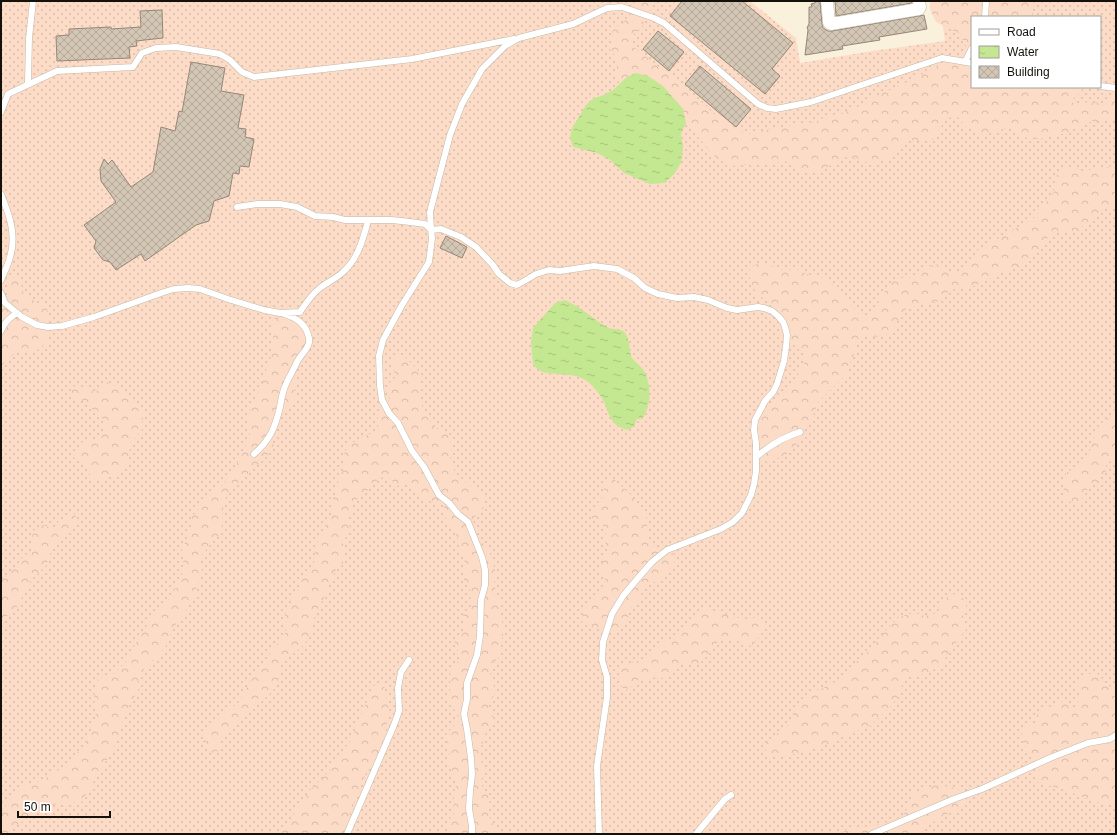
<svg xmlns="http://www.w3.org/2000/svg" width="1117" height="835" font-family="Helvetica,sans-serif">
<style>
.grass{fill:url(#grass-dots);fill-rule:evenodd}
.forest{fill:url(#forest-crowns)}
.water{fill:url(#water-ripples)}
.building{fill:url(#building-cross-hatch);stroke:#958777}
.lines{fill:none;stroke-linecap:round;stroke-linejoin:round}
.lane-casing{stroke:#c2baa7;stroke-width:7}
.street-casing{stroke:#c2baa7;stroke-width:13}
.lane{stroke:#fff;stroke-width:6}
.street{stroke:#fff;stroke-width:12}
</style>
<defs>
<pattern id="grass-dots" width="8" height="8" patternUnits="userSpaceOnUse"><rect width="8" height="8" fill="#fddcc7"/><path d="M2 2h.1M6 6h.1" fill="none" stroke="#d8bcaa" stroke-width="1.8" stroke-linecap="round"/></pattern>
<pattern id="forest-crowns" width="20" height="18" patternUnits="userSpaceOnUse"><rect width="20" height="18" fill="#fddcc7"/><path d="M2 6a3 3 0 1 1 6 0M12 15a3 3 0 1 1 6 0" fill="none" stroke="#d8bcaa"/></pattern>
<pattern id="water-ripples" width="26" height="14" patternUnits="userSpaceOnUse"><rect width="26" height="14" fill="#c4e791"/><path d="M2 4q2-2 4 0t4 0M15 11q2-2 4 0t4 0" fill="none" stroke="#a8c57c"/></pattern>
<pattern id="building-cross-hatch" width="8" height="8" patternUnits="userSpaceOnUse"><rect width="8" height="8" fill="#d4c6b5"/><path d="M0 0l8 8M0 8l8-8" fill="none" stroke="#b5a99a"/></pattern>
</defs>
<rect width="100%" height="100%" fill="#f9f1dc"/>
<path class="grass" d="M 1,1 L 750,1 L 796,38 L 800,63 L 872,51 L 945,41 L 939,1 L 1116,1 L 1116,834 L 1,834 ZM 972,17 L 1100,17 L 1100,87 L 972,87 Z"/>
<path class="forest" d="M 634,1 L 655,1 L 649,13 L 644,19 L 642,27 L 635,32 L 631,39 L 635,48 L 656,65 L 676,78 L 681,83 L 688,92 L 703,103 L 713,113 L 719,117 L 727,126 L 738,129 L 747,134 L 787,126 L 815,122 L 825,117 L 842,113 L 856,108 L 868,100 L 916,78 L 953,57 L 963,54 L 966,45 L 958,33 L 936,22 L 930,9 L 930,1 L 1034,1 L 1032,12 L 1034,17 L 972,17 L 972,87 L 1083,87 C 1080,96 1075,95 1071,102 L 1078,105 L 1087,102 L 1104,103 L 1112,98 L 1113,88 L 1116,83 L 1116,120 L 1101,121 L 1092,121 L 1083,126 L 1078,127 L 1067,133 L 1038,139 L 1021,137 L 1010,128 L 994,131 L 983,135 L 965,126 L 957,116 L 947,118 L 932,140 L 918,141 L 910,140 L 889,158 L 870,164 L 860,159 L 846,157 L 818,172 L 804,172 L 785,161 L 771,164 L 758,163 L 735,166 L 725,163 L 714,156 L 694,132 L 680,118 L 632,87 L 617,81 L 615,73 L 618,65 L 616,56 L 610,51 L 613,28 L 621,24 L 636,9 Z
M 1116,163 L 1116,208 L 1103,206 L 1100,213 L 1094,220 L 1085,223 L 1080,229 L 1071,232 L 1056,233 L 1049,236 L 1043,245 L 1041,250 L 1029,257 L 1018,266 L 998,274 L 982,283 L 968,288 L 958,288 L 949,291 L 945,296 L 939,301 L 919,305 L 904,310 L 893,329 L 883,337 L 865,336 L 856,340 L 855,351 L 850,363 L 847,374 L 819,401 L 811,420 L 804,430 L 798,443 L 788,453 L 774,460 L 762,462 L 750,453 L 751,438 L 759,419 L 779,394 L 793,384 L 798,373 L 804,365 L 805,350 L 797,347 L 782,338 L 779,327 L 779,311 L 769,300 L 758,296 C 753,287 748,279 750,268 L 757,264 L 767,264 L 786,271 L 795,268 L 810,276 L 825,278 L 838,289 L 846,301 L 863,318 L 870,315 L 890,283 L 902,278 L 915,277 L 926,267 L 939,264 L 949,275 L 967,268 L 978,250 L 1034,218 L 1054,192 L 1055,177 L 1065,167 L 1082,171 L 1109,167 Z
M 14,277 L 21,281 L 22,290 L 30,299 L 45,305 L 49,314 L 47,324 L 49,341 L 36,351 L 16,352 L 1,366 L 1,304 L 9,298 L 7,282 Z
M 288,316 L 303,320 L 312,329 L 304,353 L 295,359 L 291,370 L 296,382 L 295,401 C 287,407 271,423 271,434 C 271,438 273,443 274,447 L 265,458 L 239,482 L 226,497 L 222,512 L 223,523 L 219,535 L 199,558 L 202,571 L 195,594 L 187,609 L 173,628 L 166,646 L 157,657 L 144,669 L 138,681 L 138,691 L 131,702 L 121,726 L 117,741 L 108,758 L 96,777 L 82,802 L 62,803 L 42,807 L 8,832 L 7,834 L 1,834 L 1,812 L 9,801 L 23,786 L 43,780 L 67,764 L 85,744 L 96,718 L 94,696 L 98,678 L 111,676 L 125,663 L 138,639 L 155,613 L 172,595 L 184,570 L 182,549 L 190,532 L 192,517 L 207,498 L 225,483 L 242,455 L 250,436 L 248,413 L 259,391 L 272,354 L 274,340 L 270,323 L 275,318 Z
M 398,357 L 405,357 L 418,370 L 420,384 L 420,400 L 425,415 L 434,426 L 450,435 L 451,447 L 450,463 L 458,477 L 465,480 L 474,489 L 485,498 L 484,507 L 475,516 L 472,528 L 478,538 L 488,548 L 495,570 L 494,585 L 499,599 L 500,616 L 504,629 L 501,643 L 500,656 L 491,666 L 490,678 L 496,691 L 493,697 L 488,703 L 494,720 L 486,732 L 482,745 L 479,751 L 484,771 L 482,781 L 482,789 L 490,798 L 488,814 L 495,828 L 495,834 L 452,834 L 447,822 L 454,814 L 454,792 L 457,782 L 449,764 L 450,749 L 445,736 L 459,720 L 456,712 L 447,701 C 448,697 449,694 450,691 C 452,672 445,673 462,658 L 455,645 L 455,637 L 464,633 L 465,623 L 463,614 L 471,606 L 470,589 L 464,580 L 463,569 L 465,558 L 460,549 L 458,538 L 452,526 L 445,517 L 444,506 L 435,502 L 424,500 L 413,490 L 408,483 L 397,486 L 388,477 L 379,478 L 368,490 L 360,496 L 353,505 L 348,521 L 351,531 L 343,541 L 343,564 L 335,571 L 323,599 L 312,622 L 311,631 L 306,642 L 296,652 L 288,656 L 281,666 L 278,681 L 273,691 L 232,728 L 228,734 L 220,736 L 219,739 L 223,748 L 217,751 L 211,753 L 203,743 L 203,734 L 211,722 L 223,716 L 231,708 L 238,703 L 245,693 L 248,684 L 254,676 L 261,670 L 267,658 L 286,632 L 285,616 L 290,605 L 294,593 L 301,588 L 300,580 L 310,571 L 315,560 L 315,547 L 333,512 L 333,498 L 338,488 L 338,477 L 344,469 C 339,443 359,440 378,430 L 378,416 L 390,399 L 387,385 L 396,377 L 392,366 L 393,358 Z
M 108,382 L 124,391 L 143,410 L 142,430 L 130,443 L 129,459 L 119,474 L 100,480 L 92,479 L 86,465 L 73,457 L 82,442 L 95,440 L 106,430 L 103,419 L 95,412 L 86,403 L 74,397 L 69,386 L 83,387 L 95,392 Z
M 1116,407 L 1116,461 L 1106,462 L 1106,471 L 1099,480 L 1090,485 L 1085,494 L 1079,503 L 1062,501 L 1066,473 L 1077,466 L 1089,455 L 1093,439 L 1100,424 L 1109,418 Z
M 609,479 L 614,479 L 631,495 L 646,515 L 648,536 L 653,546 L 676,555 L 673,569 L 644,589 L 638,600 L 630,607 L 627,620 L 615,631 L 599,629 L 582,624 L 584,606 L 597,595 L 606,581 L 600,567 L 608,550 L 605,541 L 606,528 L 595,521 L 589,514 L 604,495 L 604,485 Z
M 73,512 L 78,520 L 71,532 L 51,551 L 46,566 L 31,580 L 17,607 L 8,614 L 1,629 L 1,581 L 17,566 L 24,555 L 32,553 L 31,545 L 33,531 L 43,525 L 55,529 L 58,522 Z
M 953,594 L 968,600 L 963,615 L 966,630 L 956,643 L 941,665 L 926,674 L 905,677 L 898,695 L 893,704 L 869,727 L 850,733 L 831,743 L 806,751 L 785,756 L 767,757 L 765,744 L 774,736 L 792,722 L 795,711 L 808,693 L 823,688 L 840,680 L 849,674 L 856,662 L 871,649 L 881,635 L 898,618 L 908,614 L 918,614 L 925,616 L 938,613 L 941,601 Z
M 705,609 C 718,611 737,620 749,619 C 752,619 756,617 759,616 L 767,626 L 757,640 L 751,646 L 732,639 L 719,639 L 712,651 L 700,663 L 682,663 L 675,672 L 662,678 L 639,679 L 625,691 L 618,680 L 621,667 L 632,662 L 646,660 L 657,649 L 662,643 L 678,635 L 689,621 Z
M 1096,672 L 1108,686 L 1116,687 L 1116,804 L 1103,804 L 1085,798 L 1065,790 L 1037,782 L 1035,776 L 1039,769 L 1035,758 L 1020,739 L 1024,728 L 1037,722 L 1037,714 L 1061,701 L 1075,708 L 1080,696 L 1077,684 L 1084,676 Z
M 384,685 L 389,710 L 384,744 L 366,773 L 349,816 L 356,834 L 281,834 L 308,792 L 328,772 L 351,740 L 373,686 Z
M 936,785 L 950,787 L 958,789 L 965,800 L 961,808 L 948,814 L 928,825 L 921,834 L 841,834 L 846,830 C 858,828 896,823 903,815 C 908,809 910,801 912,794 Z"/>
<path class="water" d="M 636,73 L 648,76 L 663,86 L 683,109 L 686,123 L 681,134 L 683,148 L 681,163 L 675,173 L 665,183 L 650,184 L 624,173 L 610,160 L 597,153 L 573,147 L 570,138 L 572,128 L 586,105 L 594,98 L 604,95 L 613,90 L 627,77 Z
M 565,300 C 570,303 576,305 581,309 C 591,315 599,324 609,328 C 615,330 622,328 626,334 C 630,341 629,351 632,358 C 635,362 640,365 643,369 C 652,384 652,405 642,419 L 637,419 L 634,426 L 629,430 C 611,427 610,416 604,402 C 601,395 594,387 588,382 C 577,372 558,376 543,372 C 539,371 536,367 533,365 L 531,342 L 533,328 L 555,303 Z"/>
<path class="building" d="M 682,1 L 742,1 L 793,43 L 772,69 L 780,76 L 765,94 L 670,16 Z
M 820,1 L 822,24 L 823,28 L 828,31 L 832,31 L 924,15 L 927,29 L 879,37 L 880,40 L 842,46 L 843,49 L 805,55 L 808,30 L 807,27 L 808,27 L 808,25 L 809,25 L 809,7 L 812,7 L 811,4 L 815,3 L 815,2 Z
M 835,1 L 912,1 L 912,3 L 836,16 Z
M 162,10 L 163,38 L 136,41 L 137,46 L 129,47 L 130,58 L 57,61 L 56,36 L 69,35 L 69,29 L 111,27 L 111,29 L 141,27 L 140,11 Z
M 658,31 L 684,52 L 669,71 L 643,49 Z
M 191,62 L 225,68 L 221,91 L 244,95 L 238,128 L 246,129 L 245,137 L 254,139 L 249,167 L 240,166 L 239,174 L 233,173 L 229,196 L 214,201 L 209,221 L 196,225 L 145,261 L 141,254 L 116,270 L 110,262 L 103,260 L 94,248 L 96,241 L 84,225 L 116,202 L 101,181 L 100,169 L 104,159 L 108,164 L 112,160 L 131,187 L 153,172 L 161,127 L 175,131 L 179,111 L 182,112 Z
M 700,66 L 751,109 L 736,127 L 685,84 Z
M 446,236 L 467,247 L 462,258 L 440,248 Z"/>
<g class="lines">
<g class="lane-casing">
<path id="lane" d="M 985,17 L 986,1
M 965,62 L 972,48
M 28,83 L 29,38 L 33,1
M 1100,86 L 1116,88
M 1,112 L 8,94 L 57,71 L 133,67 L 142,53 L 156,48 L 176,47 L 220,54 L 230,60 L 242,72 L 254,77 L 412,59 L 514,39
M 1,194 C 9,214 17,235 10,257 C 8,265 4,273 1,280
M 237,207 L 258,204 L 280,204 L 297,207 L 315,216 L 333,217 L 345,220 L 392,220 L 410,222 L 425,224 L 431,230 L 432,238 L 429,262 L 402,305 L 383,340 L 379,356 L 380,386 L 382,400 L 389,413 L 398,423 L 412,451 L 424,467 L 439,495 L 449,503 L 458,514 L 468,522 L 482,557 L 485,570 L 485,585 L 481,600 L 480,636 L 477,655 L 467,683 L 467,699 L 464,714 L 467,729 L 471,758 L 472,775 L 470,791 L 469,809 L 472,826 L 472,834
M 1,293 L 5,303 L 22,317 L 37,325 L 48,327 L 62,326 L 94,317 L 164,292 L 174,289 L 188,288 L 200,289 L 228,299 L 264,310 L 280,313 L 300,312 C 306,303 311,295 320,288 C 327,282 336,279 343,272 C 358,259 363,239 368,221
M 1,331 C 5,322 9,318 17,313
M 254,454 C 270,440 275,428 280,407 C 281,401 282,395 284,389 C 287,380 293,371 297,362 C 301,354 311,347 309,338 C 306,324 297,318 284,314
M 756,457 C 769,446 783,437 800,432
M 347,834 L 394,725 L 399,711 L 398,688 L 401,672 L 409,660
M 599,834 L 597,766 L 607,697 L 607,677 L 602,660 L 603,642 L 612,614 L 623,596 L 638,578 L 652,562 L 667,550 L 721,529 L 733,522 L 742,513 L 751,495 L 754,484 L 756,471 L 756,443 L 754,430 L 755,420 L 765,401 L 773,392 L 777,384 L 784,361 L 786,347 L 787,335 L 785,327 L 783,322 L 778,316 L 772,311 L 764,308 L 758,307 L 737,310 L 727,308 L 708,300 L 694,297 L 677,298 L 658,294 L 645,288 L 634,278 L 617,269 L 594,266 L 560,271 L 549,270 L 536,274 L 526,280 L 517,285 L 510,283 L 499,274 L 493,265 L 476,247 L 461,237 L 441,229 L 431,230 L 430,212 L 437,185 L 450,135 L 462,104 L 482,69 L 505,46 L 519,38 L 573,24 L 607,8 L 622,7 L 654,18 L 664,23 L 758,104 L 767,108 L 776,109 L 811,102 L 942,58 L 972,63
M 696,834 L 725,799 L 731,795
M 872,834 L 954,799 L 982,789 L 1050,758 L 1088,743 L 1110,739 L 1116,735"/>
</g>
<g class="street-casing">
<path id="street" d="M 827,1 L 829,23 L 831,24 L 919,9 L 920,7 L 919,1"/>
</g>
<use href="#lane" class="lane"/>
<use href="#street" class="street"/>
</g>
<rect width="1117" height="835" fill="none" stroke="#13110a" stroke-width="4"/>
<rect x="971" y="16" width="130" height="72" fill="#ffffff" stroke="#a1a09d"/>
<rect x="979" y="29" width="20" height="6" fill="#ffffff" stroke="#a1a09d"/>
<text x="1007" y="36" font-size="12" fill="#13110a">Road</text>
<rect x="979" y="46" width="20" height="12" fill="url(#water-ripples)" stroke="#a1a09d"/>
<text x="1007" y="56" font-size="12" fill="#13110a">Water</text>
<rect x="979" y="66" width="20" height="12" fill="url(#building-cross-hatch)" stroke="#a1a09d"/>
<text x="1007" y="76" font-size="12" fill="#13110a">Building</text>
<path d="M18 811v6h92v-6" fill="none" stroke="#13110a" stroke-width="2"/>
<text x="24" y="811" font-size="12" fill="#13110a" stroke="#ffffff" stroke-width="3" paint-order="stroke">50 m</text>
</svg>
